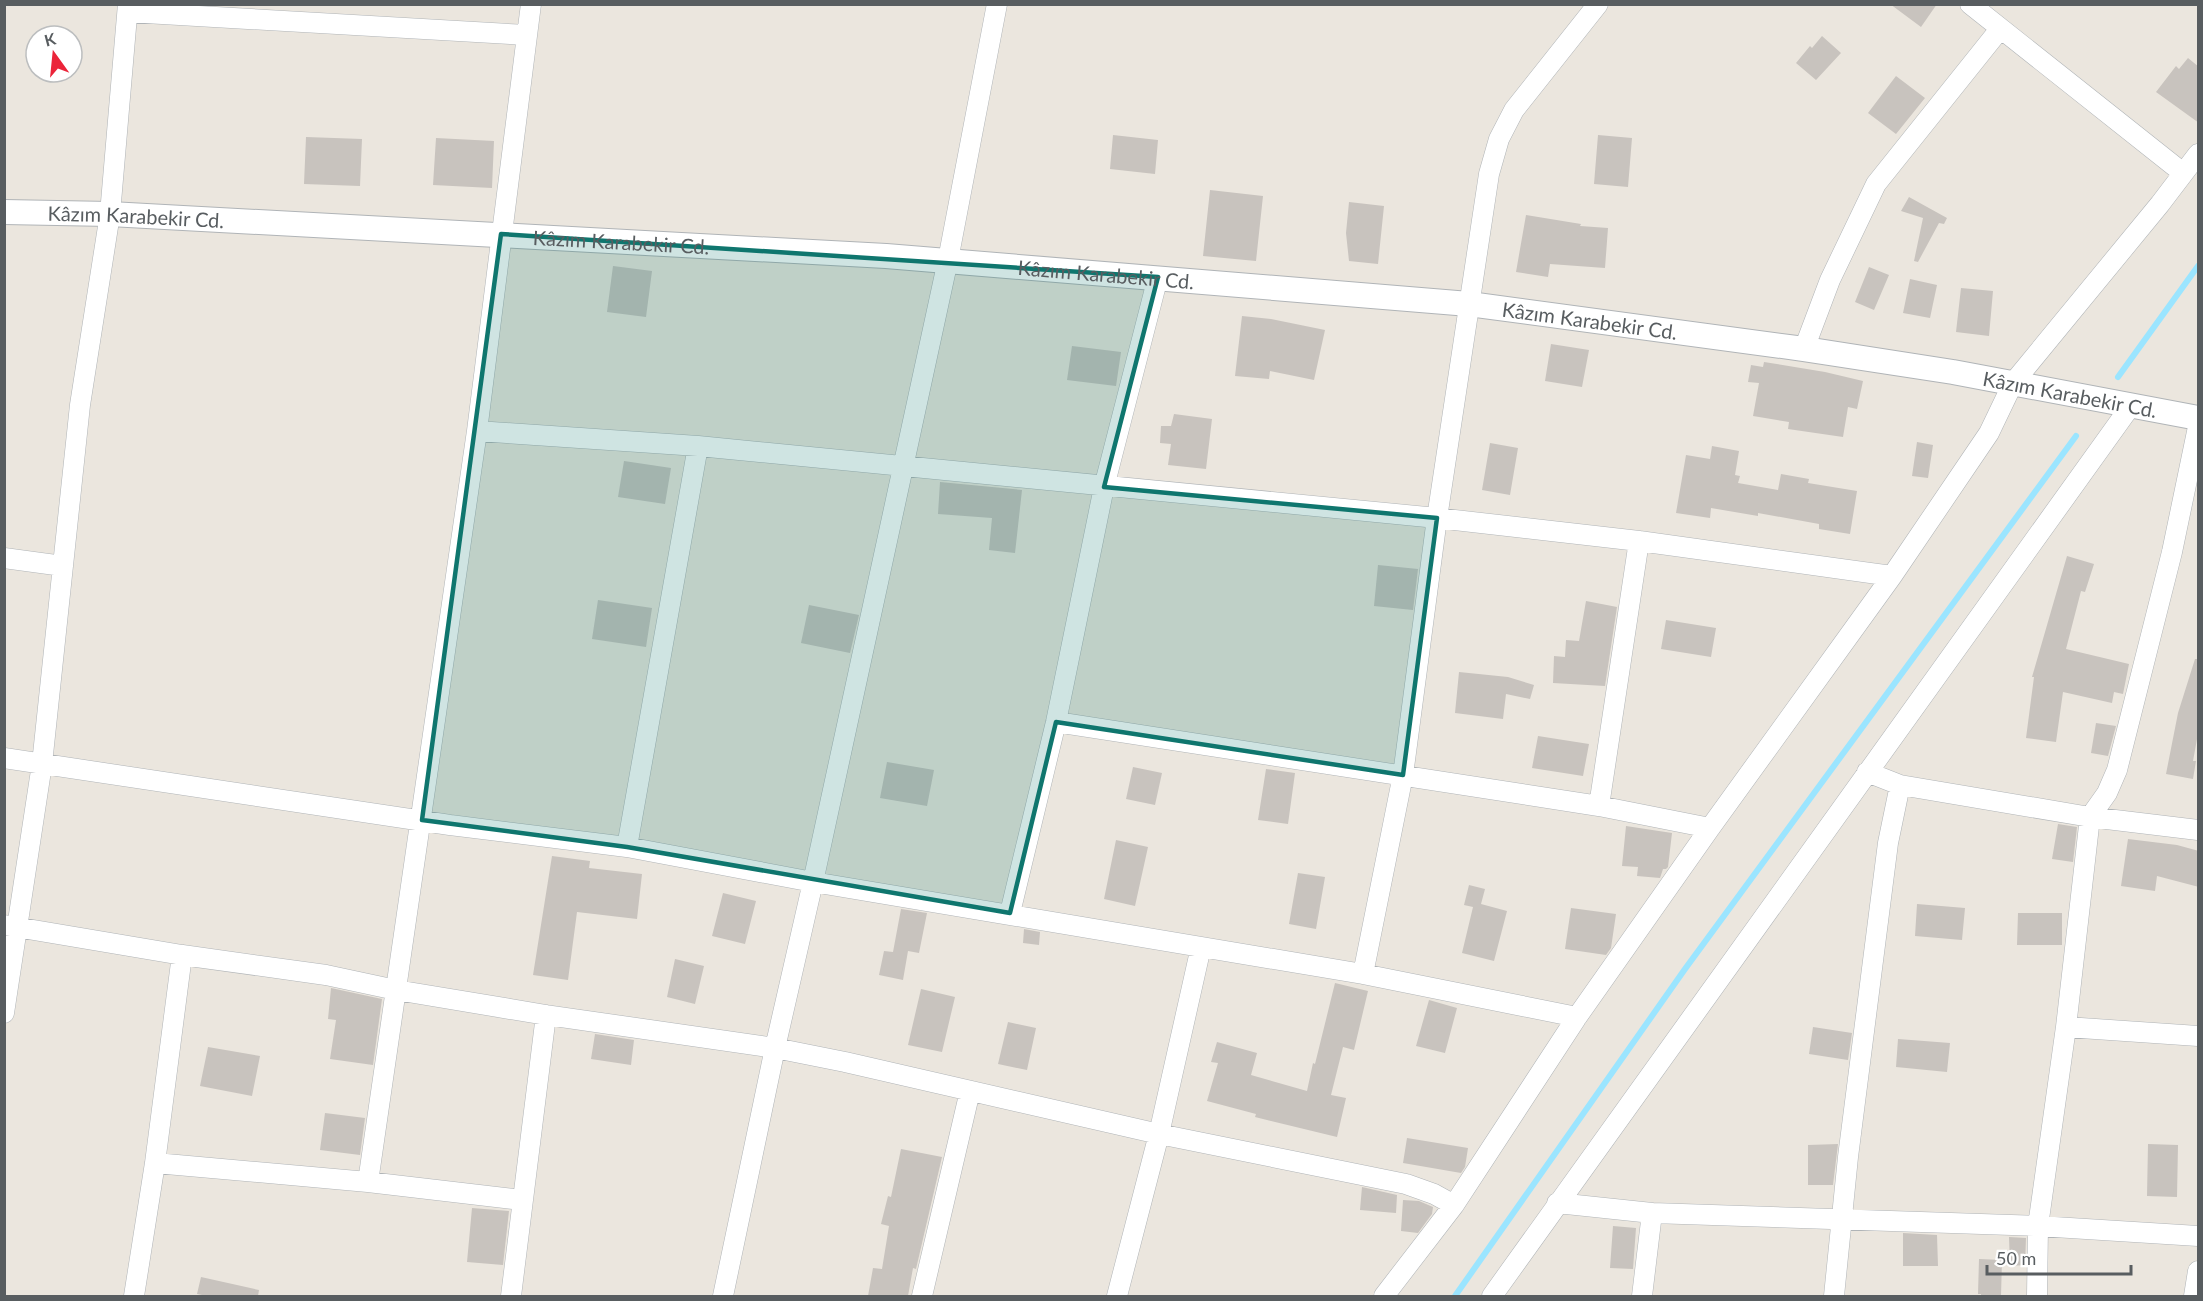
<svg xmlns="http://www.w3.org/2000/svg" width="2203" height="1301" font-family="Lato,sans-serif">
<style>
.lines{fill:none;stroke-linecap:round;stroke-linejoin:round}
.stream{stroke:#9be5ff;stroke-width:6}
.building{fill:#c8c3be}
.minor-casing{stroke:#b0b4b7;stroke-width:21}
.tertiary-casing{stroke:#b0b4b7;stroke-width:26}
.minor{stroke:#fff;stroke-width:20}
.tertiary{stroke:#fff;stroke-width:24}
.marked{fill:#0f766e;fill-opacity:0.2;stroke:#0f766e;stroke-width:4.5;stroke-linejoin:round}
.labels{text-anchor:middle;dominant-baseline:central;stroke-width:4.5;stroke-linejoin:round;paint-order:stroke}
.street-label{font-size:20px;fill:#585d60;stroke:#fff}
</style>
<rect width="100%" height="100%" fill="#ebe6de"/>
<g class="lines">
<path class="stream" d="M 2118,377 L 2198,266
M 1455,1296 L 1685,969 L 2076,436"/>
</g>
<path class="building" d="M 1890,4 L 1937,4 L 1921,27 Z
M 1822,36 L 1841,53 L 1816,80 L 1796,63 L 1810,46 L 1812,48 Z
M 2188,58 L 2199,67 L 2199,123 L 2156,92 L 2176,66 L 2179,69 Z
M 1896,76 L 1925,98 L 1896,134 L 1868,113 Z
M 1113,135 L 1158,140 L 1155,174 L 1110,169 Z
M 1598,135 L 1632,138 L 1628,187 L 1594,184 Z
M 306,137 L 362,139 L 360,186 L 304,184 Z
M 436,138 L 494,141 L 492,188 L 433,185 Z
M 1210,190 L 1263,196 L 1256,261 L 1203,256 Z
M 1909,197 L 1947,218 L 1944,224 L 1939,223 L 1918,262 L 1914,261 L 1923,218 L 1901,211 Z
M 1349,202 L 1384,206 L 1378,264 L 1349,261 L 1346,233 Z
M 1526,215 L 1581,224 L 1580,226 L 1608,228 L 1605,268 L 1550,264 L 1548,277 L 1516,272 Z
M 613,266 L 652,271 L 646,317 L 607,312 Z
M 1869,267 L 1889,275 L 1874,310 L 1855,302 Z
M 1910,279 L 1937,285 L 1930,318 L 1903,313 Z
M 1961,288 L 1993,291 L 1989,336 L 1956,332 Z
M 1242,316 L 1271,319 L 1325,330 L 1314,380 L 1270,371 L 1269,379 L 1235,376 Z
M 1551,344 L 1589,350 L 1582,387 L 1545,381 Z
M 1072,346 L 1121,352 L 1116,386 L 1067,380 Z
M 1764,362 L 1825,372 L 1863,381 L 1857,409 L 1848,407 L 1843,437 L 1788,429 L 1789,422 L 1753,416 L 1759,383 L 1748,382 L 1751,365 L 1763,367 Z
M 1174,414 L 1212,419 L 1206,469 L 1168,465 L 1171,444 L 1160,443 L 1161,426 L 1171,426 Z
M 1917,442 L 1933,445 L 1928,478 L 1912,476 Z
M 1490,443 L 1518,448 L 1510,495 L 1482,490 Z
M 1712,446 L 1739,451 L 1735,475 L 1740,476 L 1738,483 L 1778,490 L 1781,474 L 1809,479 L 1808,483 L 1857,491 L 1850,534 L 1819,529 L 1819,524 L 1758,513 L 1758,516 L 1711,508 L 1710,518 L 1676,513 L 1686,455 L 1710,459 Z
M 624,461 L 671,468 L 665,504 L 618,497 Z
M 940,482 L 1022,490 L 1015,553 L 989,550 L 992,518 L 938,514 Z
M 2067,556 L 2094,564 L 2085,592 L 2081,591 L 2066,649 L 2129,664 L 2123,694 L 2114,692 L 2112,703 L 2063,692 L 2056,742 L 2026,738 L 2034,677 L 2032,677 Z
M 1378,565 L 1418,569 L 1413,610 L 1374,606 Z
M 598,600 L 652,608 L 646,647 L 592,639 Z
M 1586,601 L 1617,607 L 1605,686 L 1553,683 L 1554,656 L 1565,657 L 1566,640 L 1579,641 Z
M 809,605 L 859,615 L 850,653 L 801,643 Z
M 1666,620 L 1716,628 L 1711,657 L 1661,649 Z
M 2195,659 L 2199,659 L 2199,728 L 2193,761 L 2196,761 L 2193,779 L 2166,774 L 2178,713 Z
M 1459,672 L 1508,677 L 1534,685 L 1530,699 L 1506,694 L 1503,719 L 1455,713 Z
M 2096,723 L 2116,726 L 2108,756 L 2091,753 Z
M 1538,736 L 1589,744 L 1583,776 L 1532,768 Z
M 887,762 L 934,770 L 927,806 L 880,798 Z
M 1133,767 L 1162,773 L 1155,805 L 1126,799 Z
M 1266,769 L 1295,773 L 1288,824 L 1258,820 Z
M 2058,824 L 2077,827 L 2073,862 L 2052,859 Z
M 1626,826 L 1672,833 L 1668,867 L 1666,869 L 1663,869 L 1660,878 L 1637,876 L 1638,867 L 1622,866 Z
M 2128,839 L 2177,845 L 2199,851 L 2199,887 L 2157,876 L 2155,891 L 2121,886 Z
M 1116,840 L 1148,847 L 1135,906 L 1104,899 Z
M 552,856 L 590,861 L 589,868 L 642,874 L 637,919 L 577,912 L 568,980 L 533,975 Z
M 1298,873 L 1325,877 L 1316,929 L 1289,924 Z
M 1469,885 L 1485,889 L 1481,904 L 1507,911 L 1494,961 L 1462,953 L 1473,907 L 1464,905 Z
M 723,893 L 756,901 L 745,944 L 712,936 Z
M 1917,904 L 1965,908 L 1962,940 L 1915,936 Z
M 1571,908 L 1616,914 L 1611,948 L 1606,955 L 1565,949 Z
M 901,909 L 927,913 L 919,953 L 908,951 L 903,980 L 879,975 L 884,951 L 893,952 Z
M 2018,913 L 2062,913 L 2062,945 L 2017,945 Z
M 1024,929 L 1040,932 L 1039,945 L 1023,943 Z
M 675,959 L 704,966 L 695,1004 L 667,997 Z
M 1335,983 L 1368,991 L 1354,1050 L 1343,1047 L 1331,1095 L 1346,1098 L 1337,1137 L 1255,1117 L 1256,1114 L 1207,1101 L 1218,1063 L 1211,1062 L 1217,1042 L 1257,1053 L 1251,1075 L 1307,1091 L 1313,1063 L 1315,1064 Z
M 331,988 L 382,999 L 373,1065 L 330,1059 L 336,1020 L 328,1019 Z
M 921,989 L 955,997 L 942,1052 L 908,1045 Z
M 1429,1000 L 1457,1008 L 1445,1053 L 1416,1046 Z
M 1008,1022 L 1036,1028 L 1027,1070 L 998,1064 Z
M 1813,1027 L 1852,1033 L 1848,1060 L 1809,1054 Z
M 595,1034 L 634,1040 L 631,1065 L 591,1059 Z
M 1898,1039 L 1950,1043 L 1947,1072 L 1896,1067 Z
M 208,1047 L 260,1056 L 252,1096 L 200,1086 Z
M 325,1113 L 365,1118 L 360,1155 L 320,1150 Z
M 1407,1138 L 1468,1148 L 1465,1167 L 1461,1173 L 1403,1163 Z
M 1838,1144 L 1833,1185 L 1808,1185 L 1808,1145 Z
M 2148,1144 L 2178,1145 L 2177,1197 L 2147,1196 Z
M 901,1149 L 942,1157 L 916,1269 L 913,1268 L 908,1296 L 868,1296 L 873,1268 L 882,1269 L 889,1226 L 881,1224 L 888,1196 L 891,1197 Z
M 1362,1187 L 1397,1195 L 1396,1213 L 1360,1210 Z
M 1403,1200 L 1419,1201 L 1433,1207 L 1432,1214 L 1418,1233 L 1401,1231 Z
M 472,1208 L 509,1211 L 503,1265 L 467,1262 Z
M 1613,1226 L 1636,1228 L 1633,1269 L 1610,1268 Z
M 1903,1233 L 1937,1235 L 1938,1266 L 1903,1266 Z
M 2009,1237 L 2026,1238 L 2025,1265 L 2010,1266 Z
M 1979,1259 L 2002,1260 L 2001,1296 L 1981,1296 L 1981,1294 L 1978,1294 Z
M 201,1277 L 259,1290 L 258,1296 L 207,1296 L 197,1294 Z"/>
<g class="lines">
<g class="minor-casing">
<path id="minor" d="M 1970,4 L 2183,173
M 128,12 L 527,35
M 1804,349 L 1830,280 L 1876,184 L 2000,29
M 477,431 L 698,446 L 1437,518 L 1639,541 L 1892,576
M 4,558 L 63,566
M 1056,722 L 1599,806 L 1710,828
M 4,758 L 450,825 L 627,847 L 813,882 L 1363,974 L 1577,1017
M 1867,772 L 1900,785 L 2090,817 L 2198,830
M 1599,806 L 1639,541
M 627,847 L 698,446
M 1010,913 L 1056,722 L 1104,487 L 1158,277
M 4,925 L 182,955 L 326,975 L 396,990 L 546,1015 L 775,1048 L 845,1062 L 1159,1134 L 1406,1184 L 1434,1194 L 1454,1205
M 1363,974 L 1403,775 L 1437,518 L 1489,174 L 1499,139 L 1514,110 L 1598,4
M 4,1013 L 42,764 L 80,405 L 110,214 L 128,4
M 2066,1027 L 2198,1036
M 155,1163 L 368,1182 L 522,1200
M 368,1182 L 477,431 L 531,4
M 1557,1203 L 1652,1213 L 2038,1226 L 2198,1236
M 134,1296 L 155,1163 L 182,955
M 511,1296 L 546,1015
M 723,1296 L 775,1048 L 813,882 L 948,260 L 997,4
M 922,1296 L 970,1091
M 1117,1296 L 1159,1134 L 1201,947
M 1384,1296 L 1454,1205 L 1577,1017 L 1710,828 L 1892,576 L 1989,433 L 2013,383 L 2160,204 L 2198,154
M 1492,1296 L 2130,407
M 1642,1296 L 1652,1213
M 1834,1296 L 1848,1157 L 1888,843 L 1900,785
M 2037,1296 L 2038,1226 L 2066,1027 L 2090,817 L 2107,793 L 2117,770 L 2172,552 L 2198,427
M 2194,1296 L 2198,1271"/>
</g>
<g class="tertiary-casing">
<g id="tertiary">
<path id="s1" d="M 4,212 L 110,214 L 886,256 L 1469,304 L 1804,349 L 1953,372 L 2198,418"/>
</g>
</g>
<use href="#minor" class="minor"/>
<use href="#tertiary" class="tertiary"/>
</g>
<path class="marked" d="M 501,234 L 1158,277 L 1104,487 L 1437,518 L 1403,775 L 1056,722 L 1010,913 L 627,847 L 422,820 Z"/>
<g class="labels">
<g class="street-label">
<text stroke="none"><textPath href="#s1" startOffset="132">Kâzım Karabekir Cd.</textPath></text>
<text stroke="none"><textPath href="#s1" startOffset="618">Kâzım Karabekir Cd.</textPath></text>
<text stroke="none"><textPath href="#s1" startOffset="1104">Kâzım Karabekir Cd.</textPath></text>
<text stroke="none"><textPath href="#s1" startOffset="1590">Kâzım Karabekir Cd.</textPath></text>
<text stroke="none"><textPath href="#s1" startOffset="2076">Kâzım Karabekir Cd.</textPath></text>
</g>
</g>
<rect width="2203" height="1301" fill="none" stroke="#585d60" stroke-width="12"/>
<g transform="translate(54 54) rotate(345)"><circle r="28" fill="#ffffff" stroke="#bcbebf" stroke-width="1.5"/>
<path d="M0-4.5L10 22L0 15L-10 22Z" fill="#eb2439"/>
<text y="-9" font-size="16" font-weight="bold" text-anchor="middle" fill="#585d60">K</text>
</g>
<path d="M1987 1265v9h144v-9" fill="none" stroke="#585d60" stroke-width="3"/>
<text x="1996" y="1265" font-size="18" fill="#585d60" stroke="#ffffff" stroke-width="4.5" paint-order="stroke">50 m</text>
</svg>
